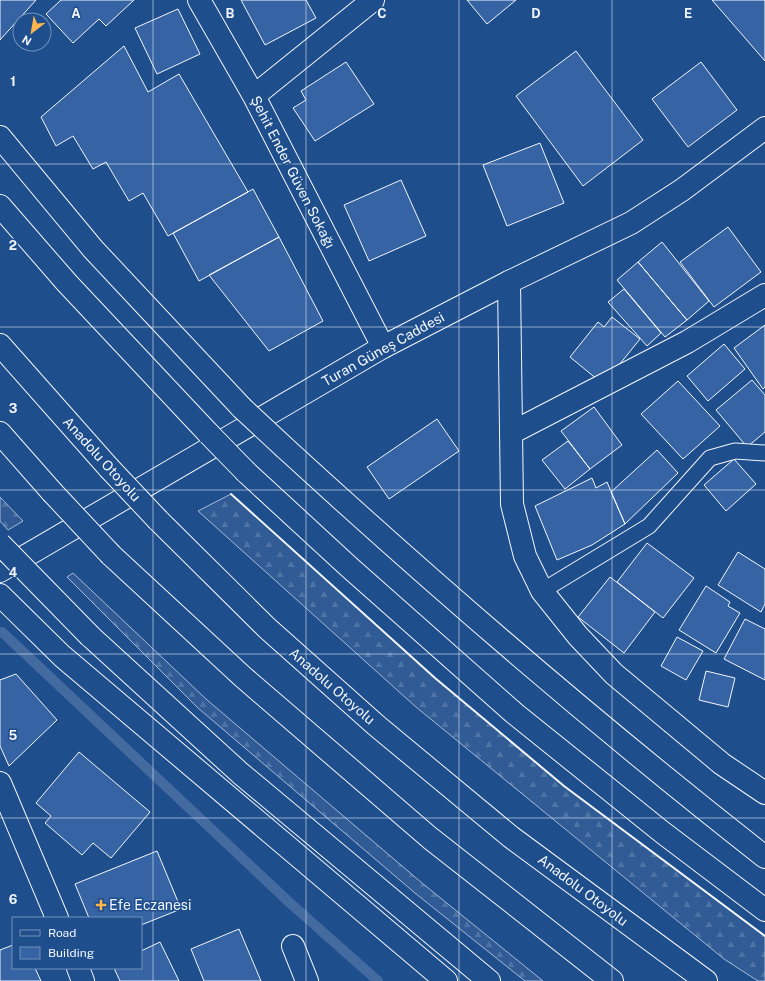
<svg xmlns="http://www.w3.org/2000/svg" width="765" height="981" font-family="'Public Sans',sans-serif">
<style>
.forest{fill:url(#forest-firs);stroke:#a8bbd7}
.lines{fill:none;stroke-linecap:round;stroke-linejoin:round}
.stream{stroke:#446ba0;stroke-width:10}
.building{fill:#3563a3;stroke:#f2f6ff}
.lane-casing{stroke:#f2f6ff;stroke-width:17}
.street-casing{stroke:#f2f6ff;stroke-width:24}
.secondary-casing{stroke:#f2f6ff;stroke-width:24}
.primary-casing{stroke:#f2f6ff;stroke-width:24}
.highway-casing{stroke:#f2f6ff;stroke-width:24}
.lane{stroke:#1f4e8c;stroke-width:15}
.street{stroke:#1f4e8c;stroke-width:22}
.secondary{stroke:#1f4e8c;stroke-width:22}
.primary{stroke:#1f4e8c;stroke-width:22}
.highway{stroke:#1f4e8c;stroke-width:22}
.secondary-bridge-casing{stroke:#f2f6ff;stroke-width:24;stroke-linecap:butt}
.primary-bridge-casing{stroke:#f2f6ff;stroke-width:24;stroke-linecap:butt}
.highway-bridge-casing{stroke:#f2f6ff;stroke-width:24;stroke-linecap:butt}
.secondary-bridge{stroke:#1f4e8c;stroke-width:22}
.primary-bridge{stroke:#1f4e8c;stroke-width:22}
.highway-bridge{stroke:#1f4e8c;stroke-width:22}
.wall{stroke:#f2f6ff;stroke-width:2}
.grid{fill:none;stroke:#f2f6ff;stroke-width:1;stroke-opacity:0.55}
.poi-dot{fill:#ffb74d;stroke:#1f4e8c;stroke-width:1.5}
.labels{text-anchor:middle;dominant-baseline:central;stroke-width:3;stroke-linejoin:round;paint-order:stroke}
.street-label{font-size:14px;fill:#f2f6ff;stroke:#1f4e8c}
.poi-label{font-size:14px;fill:#f2f6ff;stroke:#1f4e8c;text-anchor:start}
.grid-label{font-size:13px;text-anchor:middle;font-weight:bold;fill:#f2f6ff;stroke:#1f4e8c;stroke-width:3;stroke-linejoin:round;paint-order:stroke}
</style>
<defs>
<pattern id="forest-firs" width="22" height="20" patternUnits="userSpaceOnUse"><rect width="22" height="20" fill="#305b95"/><path d="M5 1l3.5 6h-7zM16 11l3.5 6h-7z" fill="#4e73a5"/></pattern>
</defs>
<rect width="100%" height="100%" fill="#1f4e8c"/>
<path class="forest" d="M 231,494 L 435,678 L 564,786 L 765,936 L 765,981 L 758,981 L 724,959 L 416,707 L 198,511 Z
M 0,497 L 23,521 L 8,530 L 0,521 Z
M 73,573 L 206,699 L 422,883 L 543,981 L 525,981 L 415,893 L 198,708 L 67,577 Z"/>
<g class="lines">
<path class="stream" d="M 2,632 L 290,903 L 378,981"/>
</g>
<path class="building" d="M 0,0 L 36,0 L 0,40 Z
M 61,0 L 134,0 L 106,26 L 99,19 L 73,43 L 46,14 Z
M 241,0 L 306,0 L 316,18 L 265,45 Z
M 467,0 L 516,0 L 487,24 Z
M 712,0 L 765,0 L 765,61 Z
M 178,9 L 200,54 L 157,74 L 135,28 Z
M 124,46 L 148,92 L 179,74 L 248,192 L 168,236 L 143,193 L 129,201 L 106,162 L 93,169 L 73,136 L 56,146 L 41,117 Z
M 576,51 L 643,140 L 583,186 L 516,96 Z
M 346,62 L 374,104 L 315,141 L 293,108 L 306,100 L 301,91 Z
M 701,62 L 737,110 L 688,147 L 652,99 Z
M 540,143 L 564,203 L 507,226 L 483,165 Z
M 401,180 L 426,236 L 369,261 L 344,205 Z
M 253,189 L 279,237 L 199,281 L 173,233 Z
M 728,227 L 761,272 L 714,307 L 680,262 Z
M 279,237 L 323,321 L 269,351 L 209,275 Z
M 662,242 L 709,301 L 687,320 L 638,262 Z
M 638,262 L 687,320 L 665,337 L 617,280 Z
M 624,289 L 661,333 L 647,346 L 608,302 Z
M 612,317 L 640,339 L 615,370 L 598,380 L 570,357 L 598,322 L 604,327 Z
M 765,325 L 765,387 L 763,389 L 734,348 Z
M 724,344 L 745,369 L 708,401 L 687,376 Z
M 752,380 L 765,395 L 765,432 L 747,447 L 716,410 Z
M 678,381 L 720,426 L 683,459 L 641,414 Z
M 594,407 L 622,445 L 590,469 L 561,431 Z
M 437,419 L 459,451 L 389,499 L 367,467 Z
M 568,441 L 590,469 L 565,489 L 542,460 Z
M 657,450 L 678,473 L 625,524 L 611,492 Z
M 734,459 L 756,484 L 726,511 L 704,485 Z
M 592,478 L 596,488 L 607,482 L 625,524 L 592,545 L 557,560 L 535,506 Z
M 647,543 L 694,578 L 663,618 L 617,582 Z
M 738,552 L 765,569 L 765,604 L 761,612 L 718,585 Z
M 610,577 L 655,612 L 624,653 L 578,617 Z
M 706,586 L 730,602 L 728,606 L 740,613 L 716,653 L 679,630 Z
M 745,619 L 765,629 L 765,680 L 724,659 Z
M 677,637 L 703,651 L 686,680 L 661,666 Z
M 706,671 L 735,678 L 728,707 L 699,700 Z
M 16,674 L 57,720 L 9,766 L 0,746 L 0,680 Z
M 79,752 L 150,812 L 111,858 L 93,843 L 82,855 L 45,823 L 51,816 L 36,803 Z
M 157,851 L 181,909 L 141,925 L 141,918 L 89,918 L 75,884 Z
M 239,929 L 261,981 L 204,981 L 191,949 Z
M 160,942 L 179,981 L 120,981 L 114,968 L 141,968 L 141,951 Z
M 13,945 L 13,968 L 35,968 L 41,981 L 0,981 L 0,950 Z"/>
<g class="lines">
<g class="lane-casing">
<path id="lane" d="M 542,591 L 649,526 L 710,458 L 735,451 L 765,453"/>
</g>
<g class="street-casing">
<path id="street" d="M 199,0 L 254,96 L 383,347
M 254,96 L 373,0
M 511,433 L 687,342 L 765,295
M 0,783 L 57,918
M 293,946 L 307,981
M 78,968 L 83,981"/>
</g>
<g class="secondary-casing">
<path id="secondary" d="M 509,282 L 512,504 L 525,556 L 542,591 L 578,636 L 614,674 L 722,764 L 765,793
M 0,595 L 62,656 L 446,981
M 90,636 L 240,773 L 489,981"/>
</g>
<g class="primary-casing">
<path id="primary" d="M 0,137 L 93,249 L 242,408
M 0,206 L 67,283 L 209,434
M 285,448 C 440,590 599,727 765,857
M 246,472 L 348,566 L 514,713 L 662,832 L 765,910
M 0,571 L 383,347 L 509,282 L 631,223 L 682,190 L 765,128"/>
</g>
<g class="highway-casing">
<path id="highway" d="M 0,345 L 109,468
M 0,433 L 52,492
M 158,520 L 267,628 L 377,726 L 511,837 L 706,981
M 111,555 L 243,677 L 430,838 L 612,981"/>
</g>
<use href="#lane" class="lane"/>
<use href="#street" class="street"/>
<use href="#secondary" class="secondary"/>
<use href="#primary" class="primary"/>
<use href="#highway" class="highway"/>
<g class="secondary-bridge-casing">
<path id="secondary-bridge" d="M 0,544 L 90,636"/>
</g>
<g class="primary-bridge-casing">
<path id="primary-bridge" d="M 242,408 L 285,448
M 209,434 L 246,472"/>
</g>
<g class="highway-bridge-casing">
<path id="highway-bridge" d="M 109,468 L 158,520
M 52,492 L 111,555"/>
</g>
<use href="#secondary-bridge" class="secondary-bridge"/>
<use href="#primary-bridge" class="primary-bridge"/>
<use href="#highway-bridge" class="highway-bridge"/>
<path class="wall" d="M 231,494 L 435,678 L 564,786 L 765,936"/>
</g>
<path class="grid" d="M 153,0 L 153,981M 306,0 L 306,981M 459,0 L 459,981M 612,0 L 612,981M 0,164 L 765,164M 0,327 L 765,327M 0,490 L 765,490M 0,654 L 765,654M 0,818 L 765,818"/>
<path class="poi-dot" d="M99 899h4v4h4v4h-4v4h-4v-4h-4v-4h4z"/>
<g class="labels">
<g class="street-label">
<text transform="translate(293 172) rotate(63)">Şehit Ender Güven Sokağı</text>
<text transform="translate(383 349) rotate(-29)">Turan Güneş Caddesi</text>
<text transform="translate(102 459) rotate(48)">Anadolu Otoyolu</text>
<text transform="translate(332 686) rotate(41)">Anadolu Otoyolu</text>
<text transform="translate(583 890) rotate(37)">Anadolu Otoyolu</text>
</g>
<g class="poi-label">
<text x="109" y="905">Efe Eczanesi</text>
</g>
</g>
<g class="grid-label">
<text x="76" y="18">A</text>
<text x="230" y="18">B</text>
<text x="382" y="18">C</text>
<text x="536" y="18">D</text>
<text x="688" y="18">E</text>
<text x="13" y="86">1</text>
<text x="13" y="250">2</text>
<text x="13" y="413">3</text>
<text x="13" y="577">4</text>
<text x="13" y="740">5</text>
<text x="13" y="904">6</text>
</g>
<rect x="12" y="917" width="130" height="52" fill="#1f4e8c" stroke="#7391ba"/>
<rect x="20" y="930" width="20" height="6" fill="#1f4e8c" stroke="#7391ba"/>
<text x="48" y="937" font-size="12" fill="#f2f6ff">Road</text>
<rect x="20" y="947" width="20" height="12" fill="#3563a3" stroke="#7391ba"/>
<text x="48" y="957" font-size="12" fill="#f2f6ff">Building</text>
<g transform="translate(32 32) rotate(211)"><circle r="19" fill="#1f4e8c" stroke="#7391ba"/>
<path d="M0-3L7 15L0 10L-7 15Z" fill="#ffb74d"/>
<text y="-6" font-size="11" font-weight="bold" text-anchor="middle" fill="#f2f6ff">N</text>
</g>
</svg>
